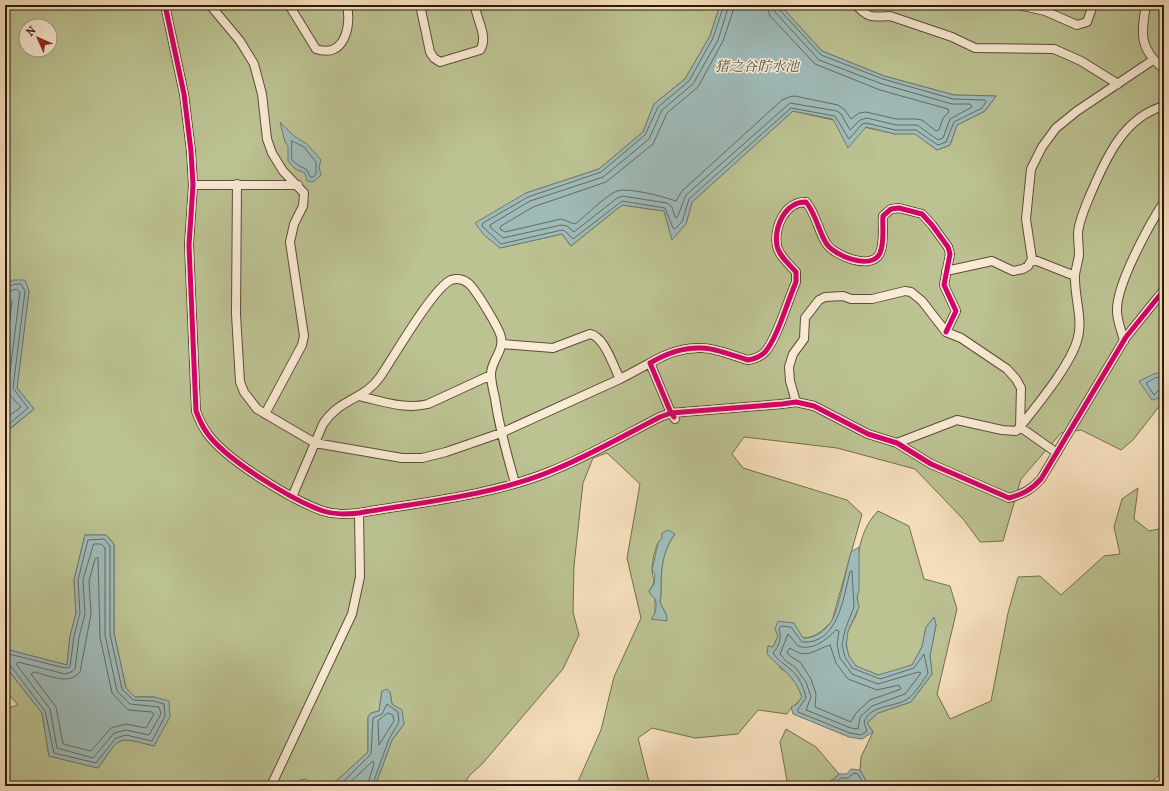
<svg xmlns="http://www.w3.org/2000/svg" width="1169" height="791" font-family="'IM FELL French Canon','Noto Serif JP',serif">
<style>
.green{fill:#bcc292;stroke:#726e4e;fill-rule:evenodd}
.water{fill:#9fbbb9;stroke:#6f7b73}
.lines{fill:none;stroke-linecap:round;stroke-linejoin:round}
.shore{stroke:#646b62;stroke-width:1}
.minor-casing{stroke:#5c4c38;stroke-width:10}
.minor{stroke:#faebd5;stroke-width:8}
.cycleway-casing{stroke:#faebd5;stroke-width:8}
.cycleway{stroke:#d6006c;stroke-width:5}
.labels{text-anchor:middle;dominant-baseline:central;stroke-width:3;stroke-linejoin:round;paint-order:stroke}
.water-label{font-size:14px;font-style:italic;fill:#525348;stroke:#faebd5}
</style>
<rect width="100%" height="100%" fill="#f7e0be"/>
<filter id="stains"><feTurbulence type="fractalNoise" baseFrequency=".005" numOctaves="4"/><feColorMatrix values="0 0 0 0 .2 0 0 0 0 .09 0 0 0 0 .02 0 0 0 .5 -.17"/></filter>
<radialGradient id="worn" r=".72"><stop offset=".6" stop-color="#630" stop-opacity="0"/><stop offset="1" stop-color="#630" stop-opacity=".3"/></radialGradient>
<path class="green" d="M 5,5 L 720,5 L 710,36 L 685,79 L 654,104 L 643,132 L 599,169 L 526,193 L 500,248 L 562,234 L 571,246 L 622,205 L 664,211 L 672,239 L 686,224 L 692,202 L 793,111 L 895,134 L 915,133 L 937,150 L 950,145 L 957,125 L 985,111 L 996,96 L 954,95 L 884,76 L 822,51 L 780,5 L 1164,5 L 1164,400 L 1133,440 L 1121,450 L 1081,430 L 1061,433 L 1021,479 L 1003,541 L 980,542 L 964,520 L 915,469 L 837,448 L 744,437 L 732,454 L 743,468 L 847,500 L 862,514 L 832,621 C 812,643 805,638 778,636 L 773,647 L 768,646 L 781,669 L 789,673 L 798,686 L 802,697 C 797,705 791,707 787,714 L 758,710 L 738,734 L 695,738 L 652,728 L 638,738 L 650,786 L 576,786 L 601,730 L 614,677 L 641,618 L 627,558 L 640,484 L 607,453 L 593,458 L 583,483 L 574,566 L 573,612 L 579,635 L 563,669 L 483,763 L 470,775 L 463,786 L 375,786 L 392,740 L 404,724 L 392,704 L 390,692 L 382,691 L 379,711 L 371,713 L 368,717 L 368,752 L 331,786 L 309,786 L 306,779 L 300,780 L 295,786 L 5,786 L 5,709 L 18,705 L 5,690 L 5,666 L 42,713 L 49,756 L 98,768 C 121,736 115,736 154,746 L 154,697 L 135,697 L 126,688 L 114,633 L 114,544 L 106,535 L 85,535 L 74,580 L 76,613 L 70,636 L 67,665 L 5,649 L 5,428 L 10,429 L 34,409 L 17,388 L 29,291 L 14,280 L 5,285 ZM 26,26 L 50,26 L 50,50 L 26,50 ZM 675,534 C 661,553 661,572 661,595 C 661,597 660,599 660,601 C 661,608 668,612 666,621 L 655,615 L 655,599 L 649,591 C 657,579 653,582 652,570 C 652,563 655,543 662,538 C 666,536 671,535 675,534 Z
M 1138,488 L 1134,519 L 1149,531 L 1164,528 L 1164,770 L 1148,786 L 869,786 L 860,770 L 861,757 L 873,732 L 867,723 L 878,713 L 911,702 L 932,674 L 930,655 L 936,625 L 934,618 L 926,627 L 922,647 L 912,665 C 902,669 891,673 880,675 C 877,675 873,673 869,671 C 865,670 858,668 855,665 C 846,656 845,642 848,631 C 851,623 859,614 858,605 C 856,574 854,535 878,511 L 909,526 L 924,579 L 950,586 L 957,609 L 937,694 L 950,719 L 991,701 L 1008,613 L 1018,577 L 1040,576 L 1061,595 L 1104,556 L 1120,554 L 1114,527 L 1122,499 Z
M 786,729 L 816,747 L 839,774 C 825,789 808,786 788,786 L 780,742 Z"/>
<path class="water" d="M 720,5 L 780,5 L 822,51 L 884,76 L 954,95 L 996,96 L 985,111 L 957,125 L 950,145 L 937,150 L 915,134 L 895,134 L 866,127 L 848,148 L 833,119 L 793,111 L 692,202 L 686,224 L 672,240 L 664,211 L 622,205 L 571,246 L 562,234 L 500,248 L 484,235 L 475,223 L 526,193 L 599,169 L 643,132 L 654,104 L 685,79 L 710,36 Z
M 280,122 L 294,136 L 307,144 L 321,160 L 319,167 L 321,175 L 313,182 L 307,181 L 305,173 L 295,169 L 288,161 L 288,146 L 285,142 Z
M 14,280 L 25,280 L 29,291 L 17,388 L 34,409 L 9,429 L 5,428 L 5,285 Z
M 1164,372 L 1163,392 L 1159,398 L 1152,400 L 1139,381 L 1154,374 Z
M 668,530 L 675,534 C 661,553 661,572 661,594 C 661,597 660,599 660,601 C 661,608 668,613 667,621 L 651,619 C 655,615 658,606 655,599 C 653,596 650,595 649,591 L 654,584 L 655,575 L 652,570 L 658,543 L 662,538 L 662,533 Z
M 85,535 L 106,535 L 114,544 L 114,633 L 126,688 L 135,697 L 154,697 L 169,701 L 170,717 L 154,746 C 115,736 121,736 98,768 L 49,756 L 42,713 L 5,666 L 5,649 L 67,665 L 70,636 L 76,613 L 74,580 Z
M 859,547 L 859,590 L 857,598 L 859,607 L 848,631 L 846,645 L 849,656 L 856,666 L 878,675 L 912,665 L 922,647 L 926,627 L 934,617 L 936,625 L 930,656 L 932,674 L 911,702 L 878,713 L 867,723 L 873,732 L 862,739 L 849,737 L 793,714 L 791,707 L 797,704 L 802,697 C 794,675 782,670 767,654 L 768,646 L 773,647 L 778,636 L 775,629 L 778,621 L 794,623 L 803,638 C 814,639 825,631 831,622 C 838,613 847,566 851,552 Z
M 387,689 L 390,692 L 392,704 L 402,710 L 404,724 L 392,740 L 375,786 L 331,786 L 368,752 L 368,717 L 371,713 L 379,711 L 382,691 Z
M 851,769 L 860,770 L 869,786 L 822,786 L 833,781 L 839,774 L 847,774 Z"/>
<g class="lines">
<path class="shore" d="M 724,5 L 713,38 L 689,81 L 658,107 L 645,135 L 601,172 L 528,197 L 483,223 L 482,226 L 501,244 L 562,230 L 565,231 L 573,239 L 622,201 L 665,208 L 673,228 L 675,229 L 682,222 L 689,199 L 791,108 L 835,116 L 849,139 L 862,124 L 866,123 L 895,130 L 916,130 L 938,145 L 946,142 L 954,122 L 982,108 L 986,102 L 985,100 L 953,99 L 883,79 L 821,55 L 779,9 L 778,5
M 729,5 L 718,40 L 693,84 L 662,110 L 649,139 L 603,177 L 530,201 L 490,225 L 491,228 L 503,238 L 561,225 L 567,226 L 574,232 L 617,198 L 622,196 L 667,203 L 672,207 L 675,217 L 677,218 L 686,195 L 790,103 L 837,111 L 841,114 L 850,130 L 860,120 L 867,118 L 896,125 L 917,125 L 938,140 L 943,138 L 950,119 L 972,107 L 970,104 L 952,104 L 882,84 L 819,60 L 775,12 L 772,5
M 735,5 L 723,41 L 698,87 L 667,113 L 653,144 L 606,182 L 533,207 L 501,226 L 500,229 L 505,232 L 561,219 L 575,224 C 586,216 606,195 617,191 C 629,187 664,197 676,201 L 682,191 L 782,100 L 789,97 L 795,96 L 838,105 L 845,110 L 851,119 L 859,113 L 866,112 L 896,119 L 916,119 L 922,120 L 936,131 L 939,130 L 943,118 L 949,112 L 948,109 L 880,90 L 815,64 L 770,16 L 766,5
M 292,141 L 304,147 L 316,162 L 316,174 L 313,177 L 310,177 L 307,170 L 298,165 L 292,160 Z
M 5,288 L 15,284 L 21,284 L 25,291 L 13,388 L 28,408 L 9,424 L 5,424
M 5,293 L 16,289 L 20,292 L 8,388 L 9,394 L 21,407 L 5,419
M 5,299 L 10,299 L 12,301 L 5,358
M 1164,376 L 1155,378 L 1146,383 L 1154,395 L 1160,389 L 1164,388
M 94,544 L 101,544 L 105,548 L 105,635 L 117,691 L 130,704 L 159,707 L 161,714 L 149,735 L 126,730 L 114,733 L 93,758 L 57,748 L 50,709 L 16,664 L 18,662 L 65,674 L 71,672 L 75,669 L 79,637 L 85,614 L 83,580 Z
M 98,558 L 100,637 L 112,693 L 128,710 L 152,712 L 154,714 L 146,728 L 126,724 L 111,728 L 91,751 L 63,744 L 56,707 L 31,674 L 34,672 C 48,675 69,686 80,672 L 91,614 L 89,581 L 95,559 Z
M 852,571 L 854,607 L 845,630 L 842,645 L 845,657 L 852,668 L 880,679 L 914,668 L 924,654 L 928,673 C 924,680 916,692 909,698 C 896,708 868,704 864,723 L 867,731 L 861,735 L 850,733 L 798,712 L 798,709 L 806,698 C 804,688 799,676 791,670 C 784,663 779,662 773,653 C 779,646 782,639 779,629 L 781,626 L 791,627 L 802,642 C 838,645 843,598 850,572 Z
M 836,630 L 839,631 L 837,645 L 840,658 L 852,674 L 878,684 L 918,672 L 921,673 L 905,694 L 872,706 L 860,717 L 858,729 L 851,728 L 806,710 L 811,697 L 806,682 L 795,667 L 786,661 L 780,654 L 788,634 L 798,646 C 813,651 826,640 836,630 Z
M 830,645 L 836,663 L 848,679 L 877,690 L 899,685 L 901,689 L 870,700 L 856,713 L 851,722 L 815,707 L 816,694 L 811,679 L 800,662 L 790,656 L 787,652 L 790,648 C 807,660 814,650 830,645 Z
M 5,653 L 65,668 L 70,667 L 74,636 L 80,613 L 78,580 L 88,540 L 104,539 L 110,546 L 110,634 L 122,689 L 133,700 L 154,701 L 164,704 L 165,716 L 152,741 L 126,735 L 116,738 L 96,763 L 54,753 L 45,711 L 10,665 L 5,663
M 388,713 L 393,715 L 394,721 L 379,745 L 378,721 Z
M 339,786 L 371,754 L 373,718 L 382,714 L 387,704 L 398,712 L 399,722 L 389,739 L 372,786
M 346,786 L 373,761 L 374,764 L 367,786
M 831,786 L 841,778 L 848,778 L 854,773 L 858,774 L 865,786"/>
<g class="minor-casing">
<path id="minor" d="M 165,5 L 184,94 L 191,151 L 193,185 L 189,245 L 196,411 C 199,419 202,426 207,433 C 226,460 292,500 323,511 C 335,515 347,514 359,513 C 422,502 489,496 549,472 C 587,457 623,436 660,417 L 671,413 L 675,419
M 210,5 L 240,41 L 254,64 L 262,94 L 267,139 L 272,153 L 283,171 L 304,193 L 303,206 L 294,224 L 290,242 L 304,336 L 302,345 L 265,414
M 289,5 L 316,49 C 345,59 351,26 347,5
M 420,5 L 430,52 L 434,58 L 440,62 L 480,50 C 489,36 476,20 475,5
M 856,5 C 869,19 873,17 890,16 L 952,37 L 975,48 L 1054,49 L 1081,61 L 1118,84
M 1019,5 L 1045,11 L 1077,25 L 1087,22 L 1093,5
M 1146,5 C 1141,34 1139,49 1164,69
M 237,184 L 236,314 L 240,382 L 244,392 L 257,409 L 315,443 L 402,458 L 422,458 L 446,452 L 501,433 L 620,379 L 650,363
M 193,185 L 298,185
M 1032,259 L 1075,276
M 946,271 L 992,261 L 1013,271 L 1023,269 L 1028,266 L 1032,259 L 1026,219 L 1031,169 L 1042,147 L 1056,128 L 1077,111 L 1153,60
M 946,332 L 956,311 L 944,285 L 950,254 L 948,247 L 932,225 L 922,214 L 899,208 L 891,209 L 883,216 C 882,228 885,241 880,253 C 872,271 834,256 826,243 C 818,230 816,214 806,202 C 784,202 774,228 777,246 C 779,256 790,265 796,272 L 796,282 C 788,300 777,339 765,352 C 760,357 754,359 748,360 C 734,356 715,348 702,348 C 684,347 665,354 650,363 L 671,413 L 782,404 L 796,402 L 814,406 L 868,434 L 897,443 L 931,464 L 1009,498 C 1023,494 1031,490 1041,479 L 1126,337 L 1164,290
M 1124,341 C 1122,332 1117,321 1117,311 C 1116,285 1149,225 1164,202
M 502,344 L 553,348 L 590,334 C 605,337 613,366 620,379
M 359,396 C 382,401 405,410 428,404 L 491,375
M 796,402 L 790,381 L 789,367 L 793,354 L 804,339 L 805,318 L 819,300 L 825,297 L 843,296 L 851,299 L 872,299 L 905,291 L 911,292 L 922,301 L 946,332 L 961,338 L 1007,369 L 1016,379 L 1021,388 L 1020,427
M 1020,427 L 1057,453
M 897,443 L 957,420 L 1002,430 L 1016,431 L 1020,427 C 1037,405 1069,367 1077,341 C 1084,320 1074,298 1075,275 C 1076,268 1078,262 1079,255 C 1079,248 1078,240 1078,233 C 1079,220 1086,205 1091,193 C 1106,158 1124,117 1164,106
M 292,497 L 323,424 C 340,398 364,400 380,377 C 393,358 433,288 451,280 C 457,278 463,279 468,283 C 475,288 499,328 501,337 C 504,351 491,361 491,374 C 491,382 493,390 495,398 C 499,427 507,455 515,483
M 271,786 L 352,614 L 360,577 L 359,513"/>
</g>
<use href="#minor" class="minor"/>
<g class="cycleway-casing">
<path id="cycleway" d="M 165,5 L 184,94 L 191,151 L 193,185 L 189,245 L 196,411 C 199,419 202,426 207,433 C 226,460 292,500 323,511 C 335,515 347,514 359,513 C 422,502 489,496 549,472 C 587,457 623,436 660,417 L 671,413 L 674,417
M 946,332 L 956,311 L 944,285 L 950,254 L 948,247 L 932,225 L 922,214 L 899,208 L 891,209 L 883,216 C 882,228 885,241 880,253 C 872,271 834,256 826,243 C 818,230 816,214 806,202 C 784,202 774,228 777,246 C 779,256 790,265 796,272 L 796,282 C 788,300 777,339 765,352 C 760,357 754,359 748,360 C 734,356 715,348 702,348 C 684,347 665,354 650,363 L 671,413 L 782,404 L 796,402 L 814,406 L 868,434 L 897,443 L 931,464 L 1009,498 C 1023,494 1031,490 1041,479 L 1126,337 L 1164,290"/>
</g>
<use href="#cycleway" class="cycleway"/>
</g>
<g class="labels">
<g class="water-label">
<text x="757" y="66">猪之谷貯水池</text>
</g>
</g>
<rect width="1169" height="791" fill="none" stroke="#f7e0be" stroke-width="20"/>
<rect x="6" y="6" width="1157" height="779" fill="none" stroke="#281b0b" stroke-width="2"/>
<rect x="10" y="10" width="1149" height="771" fill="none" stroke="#281b0b"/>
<g transform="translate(38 38) rotate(315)"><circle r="19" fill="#faebd5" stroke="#a69884"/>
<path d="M0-3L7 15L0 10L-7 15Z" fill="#8f2418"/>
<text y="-6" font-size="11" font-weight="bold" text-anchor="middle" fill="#281b0b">N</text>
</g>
<rect width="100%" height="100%" filter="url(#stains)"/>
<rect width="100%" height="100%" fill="url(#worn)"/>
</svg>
